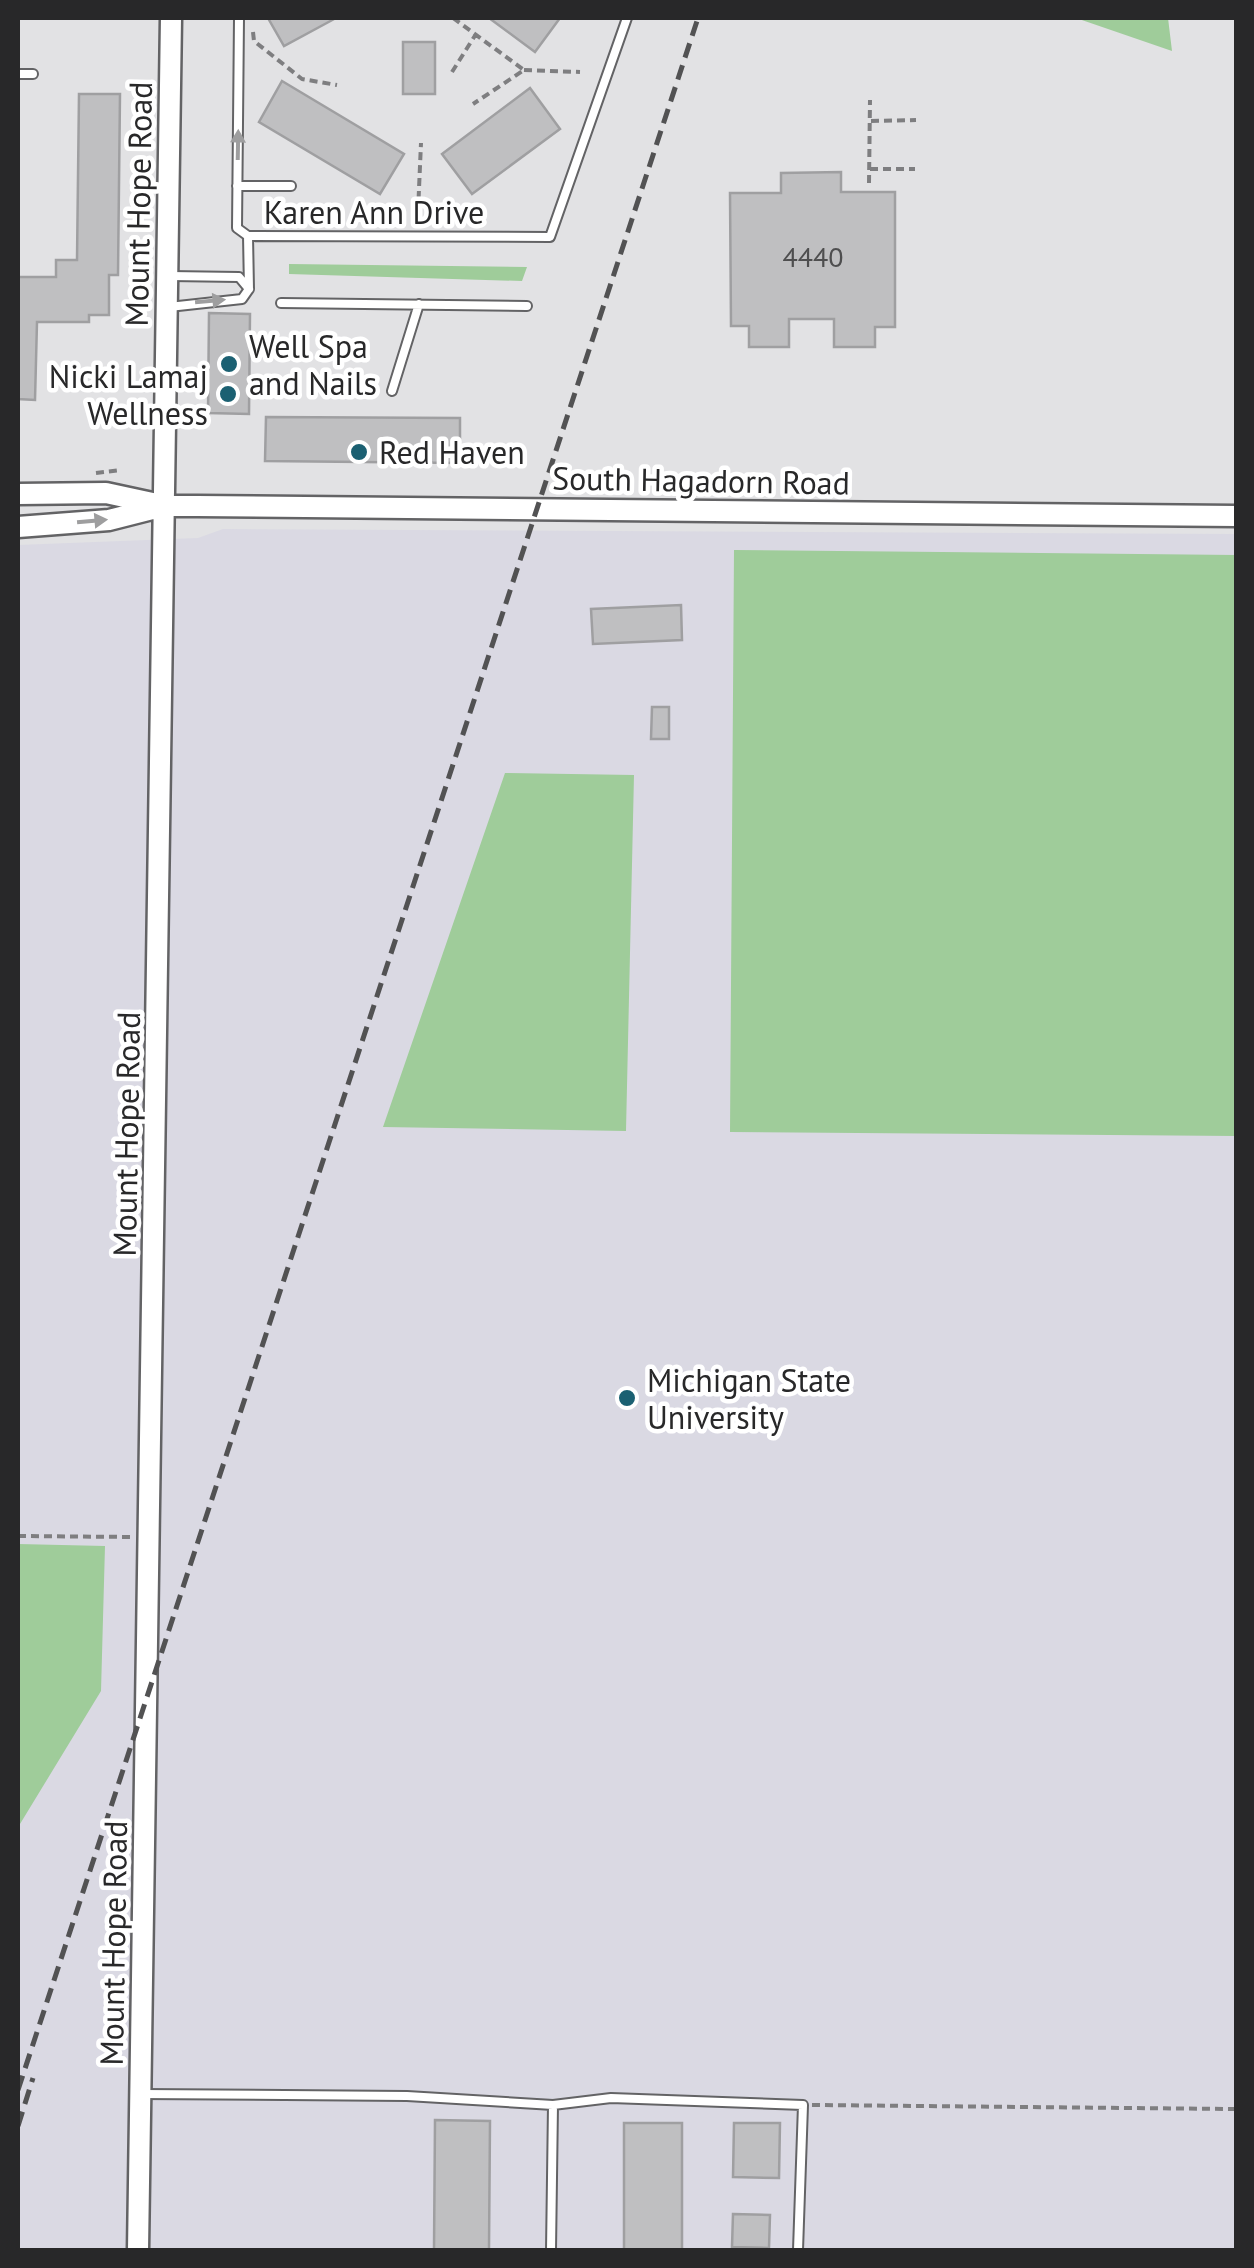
<svg xmlns="http://www.w3.org/2000/svg" width="1254" height="2268" font-family="'PT Sans',sans-serif">
<style>
.built{fill:#dad9e3}
.green{fill:#9fcc9a}
.building{fill:#bfbfc1;stroke:#9f9fa1;stroke-width:2.5}
.lines{fill:none;stroke-linecap:round;stroke-linejoin:round}
.service-casing{stroke:#636365;stroke-width:12}
.tertiary-casing{stroke:#636365;stroke-width:25}
.path{stroke:#7e7e80;stroke-width:4;stroke-dasharray:8 5;stroke-linecap:butt}
.service{stroke:#fff;stroke-width:8}
.tertiary{stroke:#fff;stroke-width:20}
.rail{stroke:#525253;stroke-width:5;stroke-dasharray:15 8;stroke-linecap:butt}
.oneway{fill:#9e9e9f}
.poi-dot{fill:#1b6072;stroke:#fff;stroke-width:4}
.labels{text-anchor:middle;dominant-baseline:central;stroke-width:9;stroke-linejoin:round;paint-order:stroke}
.number-label{font-size:28px;fill:#4e4e4f}
.street-label{font-size:32px;fill:#282829;stroke:#fff}
.poi-label{font-size:32px;fill:#282829;stroke:#fff;text-anchor:start}
</style>
<rect width="100%" height="100%" fill="#e2e2e4"/>
<path class="built" d="M 223,529 L 1236,534 L 1236,2250 L 18,2250 L 18,545 L 198,538 Z"/>
<path class="green" d="M 1076,18 L 1168,18 L 1172,51 Z
M 289,264 L 527,267 L 522,281 L 289,274 Z
M 734,550 L 1236,555 L 1236,1136 L 730,1132 Z
M 505,773 L 634,775 L 626,1131 L 383,1127 Z
M 18,1544 L 105,1546 L 101,1691 L 20,1824 Z"/>
<path class="building" d="M 268,18 L 336,18 L 284,46 Z
M 489,18 L 560,18 L 535,52 Z
M 403,42 L 435,42 L 435,94 L 403,94 Z
M 282,81 L 404,154 L 380,194 L 259,122 Z
M 530,88 L 560,129 L 472,194 L 442,154 Z
M 79,94 L 120,94 L 118,275 L 109,275 L 109,315 L 89,315 L 89,322 L 37,322 L 35,400 L 18,399 L 18,277 L 56,277 L 56,260 L 77,260 Z
M 841,172 L 841,192 L 895,192 L 895,327 L 875,327 L 875,347 L 834,347 L 834,319 L 789,319 L 789,347 L 749,347 L 749,326 L 731,326 L 730,193 L 781,193 L 781,173 Z
M 209,313 L 250,314 L 249,414 L 208,413 Z
M 266,417 L 460,418 L 460,463 L 265,461 Z
M 681,605 L 682,640 L 593,644 L 591,609 Z
M 652,707 L 669,707 L 669,739 L 651,739 Z
M 435,2120 L 490,2121 L 489,2250 L 434,2250 Z
M 624,2123 L 682,2123 L 682,2250 L 624,2250 Z
M 734,2123 L 780,2123 L 779,2178 L 733,2177 Z
M 733,2214 L 770,2215 L 769,2248 L 732,2247 Z"/>
<g class="lines">
<g class="service-casing">
<path id="service" d="M 239,18 L 237,228 L 248,236
M 18,74 L 33,74
M 237,186 L 291,186
M 170,276 L 239,277 L 249,289
M 249,289 L 248,236 L 550,237 L 627,18
M 281,303 L 527,306
M 169,307 L 242,299 L 249,289
M 392,391 L 419,304
M 141,2094 L 407,2096 L 553,2105 L 611,2098 L 803,2105 L 798,2250
M 551,2250 L 553,2105"/>
</g>
<g class="tertiary-casing">
<path id="tertiary" d="M 18,494 L 106,493 L 157,504
M 18,527 L 109,520 L 164,506 L 197,506 L 1236,516
M 138,2250 L 171,18"/>
</g>
<path class="path" d="M 453,18 L 524,70 L 473,104
M 253,32 L 254,41 L 302,79 L 337,85
M 524,70 L 580,72
M 452,72 L 476,34
M 871,121 L 916,120
M 870,169 L 915,169
M 869,183 L 870,100
M 418,212 L 421,143
M 96,473 L 121,470
M 18,1536 L 133,1537
M 812,2105 L 1236,2109"/>
<use href="#service" class="service"/>
<use href="#tertiary" class="tertiary"/>
<path class="rail" d="M 18,2090 L 698,18
M 18,2126 L 33,2078"/>
</g>
<defs><path id="oneway-solid" d="M-6-.8H1V-3.2L6.5 0L1 3.2V.8H-6Z" transform="scale(2.5)"/></defs>
<g class="oneway">
<use href="#oneway-solid" transform="translate(238 145) rotate(-89)"/>
<use href="#oneway-solid" transform="translate(210 301) rotate(-5)"/>
<use href="#oneway-solid" transform="translate(92 521) rotate(-5)"/>
</g>
<g class="poi-dot">
<circle cx="229" cy="364" r="10"/>
<circle cx="228" cy="394" r="10"/>
<circle cx="359" cy="452" r="10"/>
<circle cx="627" cy="1398" r="10"/>
</g>
<g class="labels">
<g class="number-label">
<text x="813" y="256">4440</text>
</g>
<g class="street-label">
<text transform="translate(138 204) rotate(-89)">Mount Hope Road</text>
<text x="374" y="212">Karen Ann Drive</text>
<text transform="translate(701 480) rotate(1)">South Hagadorn Road</text>
<text transform="translate(126 1134) rotate(-89)">Mount Hope Road</text>
<text transform="translate(113 1943) rotate(-89)">Mount Hope Road</text>
</g>
<g class="poi-label">
<text x="249" y="346">Well Spa<tspan x="249" dy="37">and Nails</tspan></text>
<text x="208" y="376" text-anchor="end">Nicki Lamaj<tspan x="208" dy="37">Wellness</tspan></text>
<text x="379" y="452">Red Haven</text>
<text x="647" y="1380">Michigan State<tspan x="647" dy="37">University</tspan></text>
</g>
</g>
<rect width="1254" height="2268" fill="none" stroke="#282829" stroke-width="40"/>
</svg>
